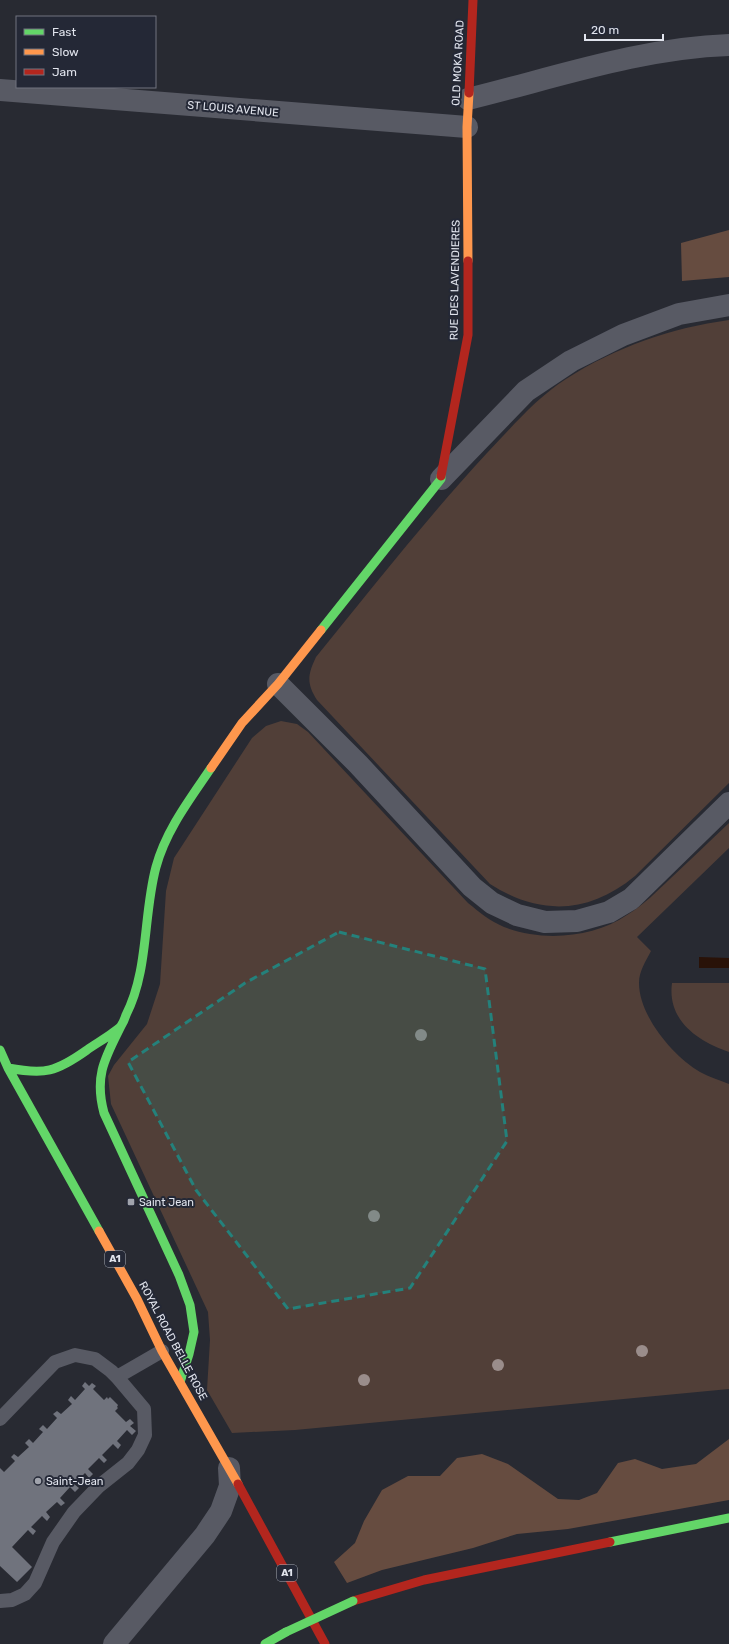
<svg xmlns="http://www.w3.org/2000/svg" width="729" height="1644" font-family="Rubik,sans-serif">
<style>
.green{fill:#513f38}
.forest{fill:#664c40}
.water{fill:#291208}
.building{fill:#70737d}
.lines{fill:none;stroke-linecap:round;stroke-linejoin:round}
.lane{stroke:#585a64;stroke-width:14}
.street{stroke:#585a64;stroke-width:22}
.fast{stroke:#63d668;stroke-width:9}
.slow{stroke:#ff974d;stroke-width:9}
.jam{stroke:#b3261e;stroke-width:9}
.fast-bridge{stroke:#63d668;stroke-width:9}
.tree{fill:#9a8d8b}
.marked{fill:#24817b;fill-opacity:0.2;stroke:#24817b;stroke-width:3;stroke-dasharray:8 5;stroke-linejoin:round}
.poi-dot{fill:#a0a3ac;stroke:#242836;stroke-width:1.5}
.labels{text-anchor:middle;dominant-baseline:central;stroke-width:4;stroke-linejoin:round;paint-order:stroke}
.shield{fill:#242836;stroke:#a8acb6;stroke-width:1}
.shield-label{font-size:10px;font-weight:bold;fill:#e1e4ed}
.street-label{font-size:11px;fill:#e1e4ed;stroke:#242836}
.poi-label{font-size:11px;fill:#e1e4ed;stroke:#242836;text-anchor:start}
</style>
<rect width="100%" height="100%" fill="#282a32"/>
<path class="green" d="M 729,320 L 729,783 L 635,876 C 589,914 540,916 490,884 L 317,700 C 306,683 308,674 316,657 C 372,588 427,518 487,453 C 512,427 535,399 566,379 C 616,347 671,328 729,320 Z
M 281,721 L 297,724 L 308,732 L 468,903 C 479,912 490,921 504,927 C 542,942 593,938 627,915 C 644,905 657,891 671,878 C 691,859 710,841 729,823 L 729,848 L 637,937 L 651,951 C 646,961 639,971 639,983 C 639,1016 673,1056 700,1072 C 709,1077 720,1080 729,1084 L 729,1389 L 295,1430 L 232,1433 L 207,1390 L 210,1340 L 208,1312 L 111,1104 L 108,1076 L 114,1065 L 147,1024 L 160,984 L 166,891 L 174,858 L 252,738 L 266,726 Z
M 672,983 L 729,983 L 729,1052 C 697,1041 667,1020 672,983 Z"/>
<path class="forest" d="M 729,230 L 729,277 L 682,281 L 681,243 Z
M 729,1439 L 729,1500 L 568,1529 L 517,1534 L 473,1548 L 382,1570 L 347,1583 L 334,1562 L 355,1543 L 364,1521 L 382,1490 L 408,1476 L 440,1476 L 457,1458 L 482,1454 L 508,1464 L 558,1499 L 579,1500 L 597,1493 L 618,1463 L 635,1459 L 662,1469 L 696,1464 Z"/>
<path class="water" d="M 699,957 L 729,958 L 729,968 L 699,968 Z"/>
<path class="building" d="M 85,1382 L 89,1386 L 92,1383 L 96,1386 L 93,1389 L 104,1400 L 107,1397 L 108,1399 L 110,1397 L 118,1405 L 117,1407 L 118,1408 L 115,1411 L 126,1422 L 130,1419 L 134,1423 L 130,1426 L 136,1431 L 132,1435 L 127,1430 L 117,1441 L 121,1445 L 118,1449 L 113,1444 L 102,1455 L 107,1460 L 104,1463 L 99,1458 L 88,1469 L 93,1474 L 89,1478 L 85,1473 L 74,1484 L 79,1488 L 75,1492 L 70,1487 L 60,1498 L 65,1503 L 61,1506 L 57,1502 L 46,1512 L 50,1517 L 47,1521 L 42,1516 L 31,1527 L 36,1531 L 33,1535 L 28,1530 L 12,1547 L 32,1567 L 17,1582 L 0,1566 L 0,1468 L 4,1472 L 15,1461 L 11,1457 L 14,1454 L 18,1457 L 29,1447 L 25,1443 L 29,1439 L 33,1443 L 43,1432 L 39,1429 L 43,1425 L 47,1429 L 57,1418 L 53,1414 L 57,1411 L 61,1414 L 72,1404 L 68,1400 L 71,1396 L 75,1400 L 85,1389 L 82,1386 Z"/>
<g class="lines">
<path class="lane" d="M 0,1419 L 55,1362 L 75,1355 L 95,1359 L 111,1371 L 117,1377 L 162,1351
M 0,1601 L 12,1600 L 25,1594 L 35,1583 L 53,1542 L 74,1512 L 99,1486 L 128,1463 L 138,1450 L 145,1435 L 144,1409 L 117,1377"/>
<path class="street" d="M 0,90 L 467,127
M 468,99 C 554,78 640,48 729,45
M 441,479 L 526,391 L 571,361 L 623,335 L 679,314 L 729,305
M 278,684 L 358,764 L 472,887 L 492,903 L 517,915 L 545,922 L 577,921 L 609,912 L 631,899 L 729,803
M 114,1644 L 205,1535 L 221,1511 L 230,1486 L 229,1468"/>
<path class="fast" d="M 321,630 L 441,479 L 441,476
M 121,1026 C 105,1058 94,1076 104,1113 L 179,1275 L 190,1305 L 194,1332 L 189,1354 L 180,1382
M 0,1050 L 8,1068 L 99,1231
M 8,1068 C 45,1075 56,1072 87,1050 C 95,1044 115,1033 121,1026 C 123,1023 125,1018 126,1015 C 149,970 143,915 156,867 C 166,830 190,799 211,768
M 610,1542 L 729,1518
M 265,1644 L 286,1632"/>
<path class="slow" d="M 468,261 L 467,127 L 469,93
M 211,768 L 242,723 L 278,684 L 321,630
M 99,1231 L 137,1299 L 162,1351 L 238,1484"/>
<path class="jam" d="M 469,93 L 473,0
M 441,476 L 468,335 L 468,261
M 238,1484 L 325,1644
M 353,1601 L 424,1580 L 610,1542"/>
<path class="fast-bridge" d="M 286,1632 L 353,1601"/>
</g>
<g class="tree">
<circle cx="421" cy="1035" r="6"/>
<circle cx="374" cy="1216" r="6"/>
<circle cx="642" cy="1351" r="6"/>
<circle cx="498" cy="1365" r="6"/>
<circle cx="364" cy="1380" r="6"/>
</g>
<path class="marked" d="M 339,932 L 485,969 L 507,1141 L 410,1288 L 288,1309 L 196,1190 L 128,1062 L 245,983 Z"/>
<g class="poi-dot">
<rect x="127" y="1198" width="8" height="8" rx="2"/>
<circle cx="38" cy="1481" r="4"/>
</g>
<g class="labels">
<g class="shield">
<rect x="105" y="1251" width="20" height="16" rx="3"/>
<rect x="277" y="1565" width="20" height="16" rx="3"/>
</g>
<g class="shield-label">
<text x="115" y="1259">A1</text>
<text x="287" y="1573">A1</text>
</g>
<g class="street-label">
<text transform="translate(458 63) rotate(-87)">OLD MOKA ROAD</text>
<text transform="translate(233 109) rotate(5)">ST LOUIS AVENUE</text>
<text transform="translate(455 280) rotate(-89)">RUE DES LAVENDIERES</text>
<text transform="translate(173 1341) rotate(62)">ROYAL ROAD BELLE ROSE</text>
</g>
<g class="poi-label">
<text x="139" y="1202">Saint Jean</text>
<text x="46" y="1481">Saint-Jean</text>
</g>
</g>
<rect x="16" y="16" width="140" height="72" fill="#242836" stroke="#70737f"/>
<rect x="24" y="29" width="20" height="6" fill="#63d668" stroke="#70737f"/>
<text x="52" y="36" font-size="12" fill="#e1e4ed">Fast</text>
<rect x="24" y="49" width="20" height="6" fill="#ff974d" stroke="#70737f"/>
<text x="52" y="56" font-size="12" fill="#e1e4ed">Slow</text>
<rect x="24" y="69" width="20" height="6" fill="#b3261e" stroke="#70737f"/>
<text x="52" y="76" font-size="12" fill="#e1e4ed">Jam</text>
<path d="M585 34v6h78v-6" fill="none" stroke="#e1e4ed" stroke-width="2"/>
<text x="591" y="34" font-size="12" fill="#e1e4ed" stroke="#242836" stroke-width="3" paint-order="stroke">20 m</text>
</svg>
